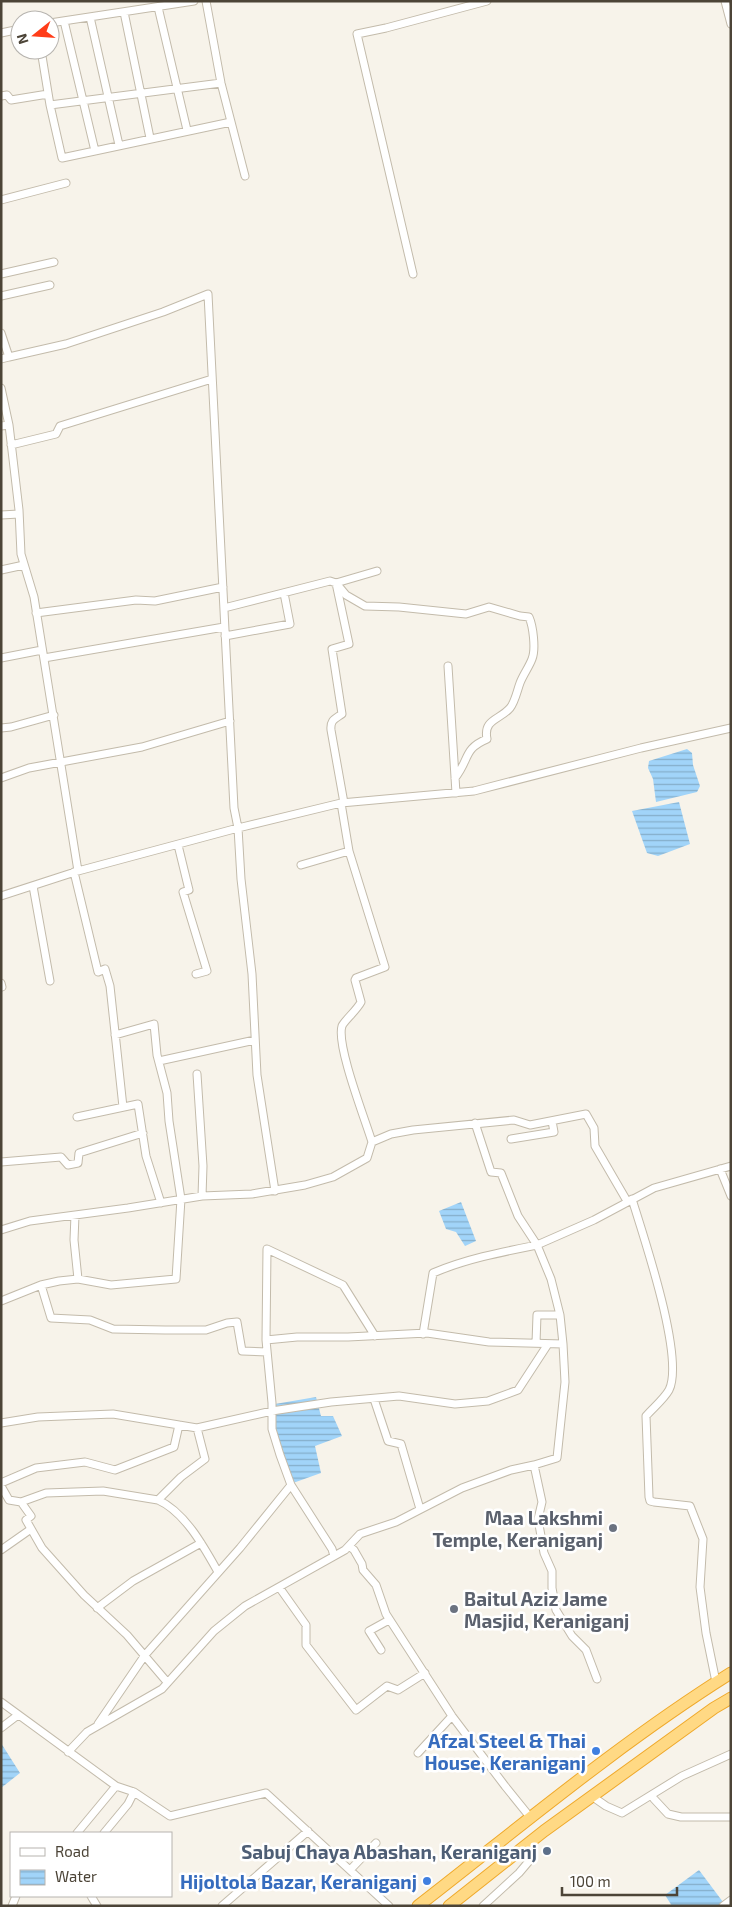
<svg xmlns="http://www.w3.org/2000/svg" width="732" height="1907" font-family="'Exo 2',sans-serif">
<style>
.water{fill:url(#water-rules)}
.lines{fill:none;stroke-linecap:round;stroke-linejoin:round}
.minor-casing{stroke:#c3bbab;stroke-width:9}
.trunk-casing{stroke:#efa92b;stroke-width:13}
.minor{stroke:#fff;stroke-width:7}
.trunk{stroke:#ffd984;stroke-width:11}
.worship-dot{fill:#6b7280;stroke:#fff;stroke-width:2}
.shop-dot{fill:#3f7fe0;stroke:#fff;stroke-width:2}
.service-dot{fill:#5c6f8a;stroke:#fff;stroke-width:2}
.labels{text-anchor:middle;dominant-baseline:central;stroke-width:5;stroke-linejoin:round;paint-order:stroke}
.worship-label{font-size:19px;font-weight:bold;fill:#5b616d;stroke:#fff;text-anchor:end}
.shop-label{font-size:19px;font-weight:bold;fill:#366cbe;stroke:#fff;text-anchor:end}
.service-label{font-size:19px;font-weight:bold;fill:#4e5e75;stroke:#fff;text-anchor:end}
</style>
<defs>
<pattern id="water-rules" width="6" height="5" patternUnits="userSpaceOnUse" patternTransform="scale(1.25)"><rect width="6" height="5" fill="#a1d4f9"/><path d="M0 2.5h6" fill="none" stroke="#85aeca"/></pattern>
</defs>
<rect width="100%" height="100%" fill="#f7f3ea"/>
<path class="water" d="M 687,749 L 692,753 L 693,765 L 700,786 L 697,792 L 656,802 L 653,779 L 648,768 L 649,761 Z
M 679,802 L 690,844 L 658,856 L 647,853 L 632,811 Z
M 461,1202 L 476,1241 L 465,1246 L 456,1232 L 446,1229 L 439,1211 Z
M 316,1397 L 321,1416 L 333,1416 L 342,1436 L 315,1446 L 321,1473 L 293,1483 L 275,1429 L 275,1404 Z
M 1,1743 L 20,1773 L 1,1788 Z
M 699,1870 L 723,1902 L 718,1906 L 672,1906 L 665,1895 Z"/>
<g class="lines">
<g class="minor-casing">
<path id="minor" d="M 206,1 L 221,83 L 245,176
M 725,1 L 731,24
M 158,7 L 187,130
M 124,12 L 150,138
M 90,17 L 119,145
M 64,21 L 95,151
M 50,23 L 194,1
M 1,33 L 20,29
M 41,50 L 50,105 L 221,83
M 1,96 L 7,95 L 11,100 L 48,94
M 50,105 L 62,158 L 231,122
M 1,200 L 66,183
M 1,274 L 54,262
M 413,274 L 357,34 L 386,28 L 487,1
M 1,296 L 50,285
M 1,333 L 9,357 L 1,359
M 9,357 L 66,344 L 163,312 L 208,294 L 234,808 L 238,828 L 241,879 L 252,974 L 257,1075 L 275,1191
M 1,388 L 9,425 L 19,510 L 21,554 L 34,597 L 78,871
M 1,426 L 9,425
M 11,445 L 56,434 L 60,426 L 212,379
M 1,515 L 19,514
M 1,570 L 24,565
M 377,571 L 336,583 L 346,595 L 365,606 L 399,607 L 466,614 L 489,607 L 520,616 L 529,617 C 533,626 536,649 532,659 C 529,667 523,675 520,683 C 517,691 515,702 510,708 C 500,720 483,719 487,739 C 463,749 470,759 455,778
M 224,608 L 330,581 L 336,583 L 349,644 L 332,649 L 342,714 C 335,719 330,720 331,730 L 344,803
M 36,613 L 136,600 L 155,601 L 223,587
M 225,636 L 290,624 L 284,593
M 1,658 L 42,650
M 44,658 L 224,627
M 448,666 L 456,793
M 1,728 L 11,727 L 54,715
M 1,778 L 29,768 L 142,747 L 230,721
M 341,803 L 349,851 L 385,967 L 356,978 L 355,980 L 361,1002 C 357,1010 344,1021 342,1026 C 336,1045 365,1119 372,1142
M 178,845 L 189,890 L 183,892 L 207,971 L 196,974
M 301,865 L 349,851
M 74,872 L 98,972 L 105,969 L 110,986 L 123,1107
M 33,886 L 50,981
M 1,896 L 78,871 L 238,828 L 341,803 L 474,791 L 641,748 L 731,728
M 1,983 L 2,987
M 159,1061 L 255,1040
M 197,1074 L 203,1166 L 202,1196
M 77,1117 L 138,1104 L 146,1156 L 161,1203
M 511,1139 L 554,1132 L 552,1121
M 1,1162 L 61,1157 L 68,1165 L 78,1163 L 79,1153 L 143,1133
M 720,1169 L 731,1196
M 632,1199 C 643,1235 685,1358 669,1390 C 664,1399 653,1408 646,1416 L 649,1497 L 650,1501 L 654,1502 L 690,1506 L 703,1539 L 700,1587 L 706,1633 L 716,1682
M 75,1215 L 74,1240 L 78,1279
M 1,1230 L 30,1221 L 128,1208 L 202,1196 L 252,1194 L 305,1185 L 333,1177 L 367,1158 L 372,1142 L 391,1134 L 413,1130 L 514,1120 L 530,1125 L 586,1114 L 594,1128 L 595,1146 L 627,1201
M 41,1285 L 51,1318 L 90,1320 L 113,1329 L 165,1330 L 206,1330 L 227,1323 L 237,1322 L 242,1351 L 267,1352
M 1,1301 L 41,1285 L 59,1281 L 78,1279 L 111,1285 L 176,1279 L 181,1199 L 169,1121 L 167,1093 L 157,1055 L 154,1024 L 115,1035
M 423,1334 L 433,1273 C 466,1259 502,1252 537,1245 L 518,1216 L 501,1173 L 491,1172 L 475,1123
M 266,1340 L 267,1249 L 343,1285 L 375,1336
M 536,1343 L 537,1315 L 560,1315
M 374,1399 L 388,1441 L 401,1444 L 420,1509
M 1,1423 L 38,1417 L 113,1414 L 197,1428 L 272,1411 L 331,1402 L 399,1396 L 455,1404 L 488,1401 L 518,1390 L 548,1344
M 534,1465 L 557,1458 L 565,1382 L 563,1344 L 560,1315 L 551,1279 L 537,1245 L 594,1220 L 654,1188 L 731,1166
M 1,1483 L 36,1468 L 85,1462 L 115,1470 L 174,1447 L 179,1425
M 1,1486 L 9,1500 L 21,1502 L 31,1516 L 26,1520 L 42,1548 L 84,1595 L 127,1635 L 167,1682
M 158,1500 C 185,1512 204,1547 218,1572
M 21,1502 L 46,1493 L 103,1491 L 158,1500 L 181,1477 L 205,1459 L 197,1428
M 349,1546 L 354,1550 L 362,1564 L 363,1570 L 376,1585 L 386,1614 L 452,1716 L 505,1786 L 530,1817
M 1,1550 L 31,1529
M 334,1556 L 332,1549 L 291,1485 L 280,1455 L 272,1429 L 272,1403 L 266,1340 L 297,1337 L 348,1337 L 427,1333 L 489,1342 L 563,1344
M 279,1587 L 306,1625 L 306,1645 L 356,1710 L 387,1686 L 398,1690 L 425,1673
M 97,1608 L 133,1581 L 201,1543
M 381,1650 L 369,1631 L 389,1620
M 1,1702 L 116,1786 L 134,1792 L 170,1816 L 266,1793 L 389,1906
M 98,1724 L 145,1655 L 240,1548 L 291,1485
M 1,1728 L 18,1715
M 68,1752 L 87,1732 L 162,1689 L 214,1631 L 245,1606 L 345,1550 L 360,1534 L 396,1522 L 462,1488 L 511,1470 L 534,1465 L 542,1502 L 538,1519 L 544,1553 L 552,1571 L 552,1588 L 556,1610 L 572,1636 L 586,1650 L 597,1679
M 418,1753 L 452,1716
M 593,1797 L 606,1806 L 622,1813 L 682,1776 L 731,1754
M 654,1799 L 668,1814 L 681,1817 L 731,1817
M 77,1833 L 116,1786
M 104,1833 L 128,1804 L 134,1792
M 350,1870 L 376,1843
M 91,1896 L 97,1906
M 12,1906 L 16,1896
M 222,1906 L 308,1831
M 483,1906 L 519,1873 L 530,1860 L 524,1852 L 530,1847
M 723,1906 L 731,1900"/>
</g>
<g class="trunk-casing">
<path id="trunk" d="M 418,1906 C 521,1826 621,1742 731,1673
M 449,1906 L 544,1831 L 714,1708 L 731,1698"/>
</g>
<use href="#minor" class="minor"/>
<use href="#trunk" class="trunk"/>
</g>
<g class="worship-dot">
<circle cx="613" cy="1528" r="5"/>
<circle cx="454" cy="1609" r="5"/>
</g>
<g class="shop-dot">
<circle cx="596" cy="1751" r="5"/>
<circle cx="427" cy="1881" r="5"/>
</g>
<circle class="service-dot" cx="547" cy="1851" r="5"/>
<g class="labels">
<g class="worship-label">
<text x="603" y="1517">Maa Lakshmi<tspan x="603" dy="22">Temple, Keraniganj</tspan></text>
<text x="464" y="1598" text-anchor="start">Baitul Aziz Jame<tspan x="464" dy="22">Masjid, Keraniganj</tspan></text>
</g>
<g class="shop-label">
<text x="586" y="1740">Afzal Steel &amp; Thai<tspan x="586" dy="22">House, Keraniganj</tspan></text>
<text x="417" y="1881">Hijoltola Bazar, Keraniganj</text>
</g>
<g class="service-label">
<text x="537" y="1851">Sabuj Chaya Abashan, Keraniganj</text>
</g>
</g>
<rect width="732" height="1907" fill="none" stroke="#4c4437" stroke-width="5"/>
<rect x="10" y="1832" width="162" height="65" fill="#ffffff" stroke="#b7b4af"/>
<rect x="20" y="1848" width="25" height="8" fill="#ffffff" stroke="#b7b4af"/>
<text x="55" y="1857" font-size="15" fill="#4c4437">Road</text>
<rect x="20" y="1870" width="25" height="15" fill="url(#water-rules)" stroke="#b7b4af"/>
<text x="55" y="1882" font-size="15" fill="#4c4437">Water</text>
<g transform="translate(35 35) rotate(253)"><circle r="24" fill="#ffffff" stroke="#b7b4af"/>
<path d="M0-4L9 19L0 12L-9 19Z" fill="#ff3d19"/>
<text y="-8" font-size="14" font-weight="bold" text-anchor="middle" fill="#4c4437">N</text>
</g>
<path d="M562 1887v8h115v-8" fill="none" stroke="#4c4437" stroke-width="2.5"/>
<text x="570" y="1887" font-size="15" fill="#4c4437" stroke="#ffffff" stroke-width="4" paint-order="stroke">100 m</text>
</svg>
